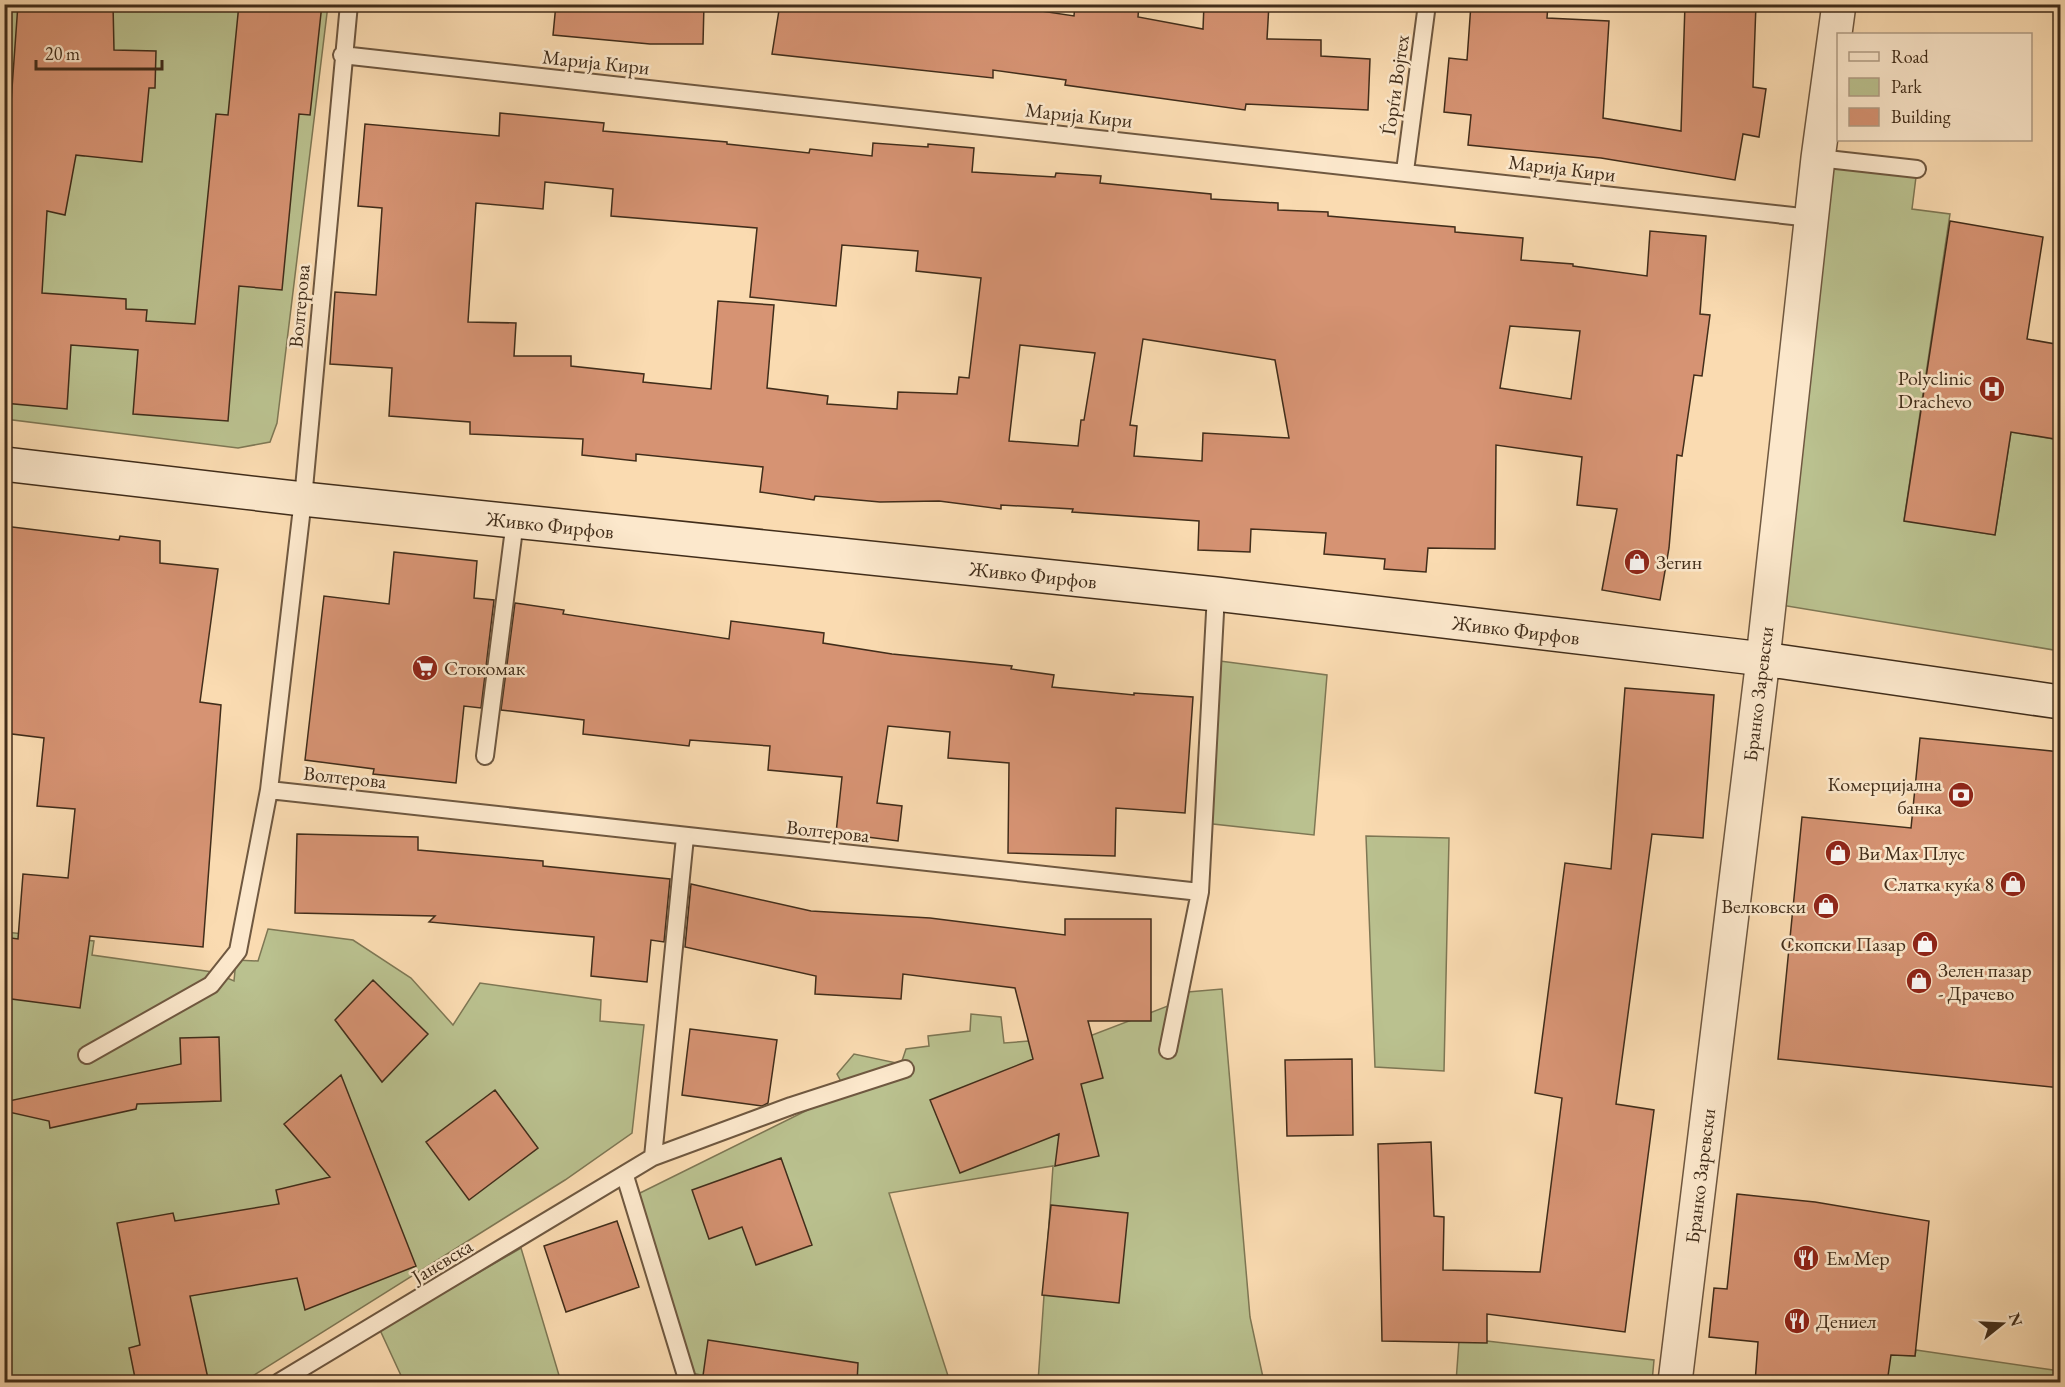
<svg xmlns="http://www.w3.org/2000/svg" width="2065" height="1387" font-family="'EB Garamond',serif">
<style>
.green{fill:#bac18f;stroke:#7e7754;stroke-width:1.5}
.building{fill:#d69373;stroke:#412d1a;stroke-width:1.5;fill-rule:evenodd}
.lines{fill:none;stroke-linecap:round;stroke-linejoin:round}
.lane-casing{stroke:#6f5840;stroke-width:20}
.street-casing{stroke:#6f5840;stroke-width:36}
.secondary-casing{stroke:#412d1a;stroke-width:36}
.lane{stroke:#fce8cc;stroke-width:16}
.street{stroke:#fce8cc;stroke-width:33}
.secondary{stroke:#fce8cc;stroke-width:33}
.labels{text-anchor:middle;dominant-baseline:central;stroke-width:5;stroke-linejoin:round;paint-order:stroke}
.street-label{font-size:20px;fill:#412d1a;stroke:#fce8cc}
.poi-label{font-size:20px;fill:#412d1a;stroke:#fce8cc;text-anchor:start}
</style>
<rect width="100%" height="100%" fill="#fadbb1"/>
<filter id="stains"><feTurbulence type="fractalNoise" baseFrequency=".00333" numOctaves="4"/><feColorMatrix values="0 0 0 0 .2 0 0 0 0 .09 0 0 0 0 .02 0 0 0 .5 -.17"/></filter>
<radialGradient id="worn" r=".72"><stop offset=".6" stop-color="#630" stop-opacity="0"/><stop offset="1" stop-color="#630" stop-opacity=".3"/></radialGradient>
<path class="green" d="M 4,5 L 328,5 L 277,423 L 270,442 L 238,448 L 5,419 L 5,150 L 85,156 L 5,146 Z
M 1818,158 L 1917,169 L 1912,209 L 1950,214 L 1904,520 L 1995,535 L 2011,432 L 2060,440 L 2060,651 L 1769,603 Z
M 1212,660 L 1327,675 L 1314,835 L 1204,823 Z
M 1366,836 L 1449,838 L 1444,1071 L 1375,1067 Z
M 268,929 L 353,940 L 411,978 L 453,1025 L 480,983 L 601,1000 L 600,1021 L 644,1025 L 632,1133 L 565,1180 L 243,1382 L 5,1382 L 5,932 L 94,941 L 92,955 L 213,972 L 234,981 L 236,960 L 258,961 Z
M 1222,989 L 1250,1317 L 1264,1382 L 1038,1382 L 1053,1166 L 889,1193 L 950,1382 L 731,1382 L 679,1370 L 634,1196 L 846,1091 L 837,1074 L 854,1054 L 901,1064 L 906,1049 L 929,1046 L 928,1036 L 970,1031 L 971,1014 L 1001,1017 L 1004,1043 L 1029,1041 L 1056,1049 L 1168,1006 L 1176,993 Z
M 521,1248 L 561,1382 L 404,1382 L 380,1330 Z
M 1478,1340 L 1654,1360 L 1652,1382 L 1456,1382 L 1459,1341 Z
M 1916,1350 L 2060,1371 L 2060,1382 L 1887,1382 L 1880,1354 L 1915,1356 Z"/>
<path class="building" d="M 18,4 L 113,4 L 114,50 L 156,51 L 155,88 L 149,88 L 142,162 L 76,155 L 65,215 L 47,211 L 42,293 L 126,299 L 126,309 L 147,310 L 146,321 L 195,324 L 216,114 L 228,115 L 239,4 L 322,4 L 310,115 L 299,114 L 282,290 L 239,286 L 228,421 L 133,414 L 138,350 L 71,345 L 67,409 L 4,403 L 4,159 L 7,159 Z
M 556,4 L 704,4 L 703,44 L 650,44 L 553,35 Z
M 780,4 L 995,4 L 1074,16 L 1075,4 L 1139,4 L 1138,17 L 1203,29 L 1204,4 L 1269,4 L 1267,39 L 1321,40 L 1321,56 L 1370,59 L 1368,110 L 1246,104 L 1245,110 L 1065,85 L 1066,80 L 993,70 L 993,78 L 772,54 Z
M 1471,4 L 1548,4 L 1547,18 L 1609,21 L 1603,118 L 1681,131 L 1685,4 L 1756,4 L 1753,87 L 1766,89 L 1759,137 L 1743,134 L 1735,180 L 1601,158 L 1468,145 L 1471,115 L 1444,112 L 1449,58 L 1467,60 Z
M 500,113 L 604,123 L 603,131 L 727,142 L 727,144 L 809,153 L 810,149 L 872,156 L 873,143 L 928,147 L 928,144 L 974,148 L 972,172 L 1055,177 L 1056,173 L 1101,176 L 1100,183 L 1211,194 L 1211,199 L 1278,203 L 1278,210 L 1328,212 L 1328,216 L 1455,227 L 1455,232 L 1523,238 L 1521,260 L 1573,264 L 1573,266 L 1647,276 L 1650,231 L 1706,236 L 1700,314 L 1710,315 L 1702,376 L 1694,375 L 1682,456 L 1677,455 L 1669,548 L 1660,600 L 1602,590 L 1617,509 L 1577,505 L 1582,457 L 1496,445 L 1495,549 L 1428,548 L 1426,572 L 1384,569 L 1385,559 L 1324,554 L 1326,533 L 1251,529 L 1250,552 L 1198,550 L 1199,521 L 1072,512 L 1073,509 L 1001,505 L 1001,509 L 939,501 L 880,502 L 815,496 L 814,500 L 760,492 L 763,467 L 636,454 L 636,461 L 582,455 L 583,439 L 470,434 L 470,422 L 389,416 L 392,368 L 330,364 L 335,292 L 376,295 L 382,208 L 358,206 L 365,124 L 499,136 ZM 545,182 L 613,189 L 611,216 L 757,228 L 750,297 L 836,306 L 842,245 L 918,251 L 916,271 L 981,278 L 969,378 L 959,377 L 957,394 L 898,392 L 897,409 L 827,404 L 828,396 L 767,388 L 774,305 L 718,301 L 711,389 L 643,382 L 644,374 L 571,366 L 571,356 L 514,356 L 516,323 L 468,322 L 476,203 L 543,209 ZM 1510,326 L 1580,331 L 1571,399 L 1500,388 ZM 1143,339 L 1275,360 L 1289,438 L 1203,433 L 1202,461 L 1134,456 L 1137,426 L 1130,425 ZM 1020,345 L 1095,353 L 1084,420 L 1081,420 L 1078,446 L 1009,441 Z
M 1950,221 L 2043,237 L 2027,339 L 2061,345 L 2061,440 L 2011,432 L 1995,535 L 1904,521 Z
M 4,526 L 119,540 L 120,536 L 160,541 L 160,563 L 218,569 L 200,702 L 221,705 L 203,947 L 90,936 L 80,1008 L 4,998 L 4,937 L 18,939 L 23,874 L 68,878 L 75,809 L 37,806 L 44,738 L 4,733 Z
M 394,552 L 477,561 L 474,598 L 494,600 L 481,708 L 464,706 L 456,783 L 373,774 L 374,769 L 305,760 L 324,596 L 389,604 Z
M 515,603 L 564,610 L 563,614 L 729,639 L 731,621 L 824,633 L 823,643 L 892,654 L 1012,666 L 1011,669 L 1054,675 L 1052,687 L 1134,695 L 1134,693 L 1193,697 L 1185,813 L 1116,808 L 1115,856 L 1008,853 L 1009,763 L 948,758 L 950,732 L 888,726 L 877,803 L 902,806 L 898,841 L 836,833 L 842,777 L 768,770 L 770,746 L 690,740 L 689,746 L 583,734 L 584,720 L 501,710 Z
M 1625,688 L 1714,695 L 1703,838 L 1652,834 L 1616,1104 L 1654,1110 L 1625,1332 L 1487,1314 L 1487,1343 L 1382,1341 L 1378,1144 L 1431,1142 L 1434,1216 L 1444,1217 L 1443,1270 L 1540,1272 L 1562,1098 L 1535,1093 L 1565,863 L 1611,869 Z
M 1920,738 L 2061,752 L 2061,1088 L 1778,1059 L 1802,817 L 1911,828 Z
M 297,834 L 418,837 L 418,850 L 543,861 L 543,866 L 670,879 L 664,942 L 651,940 L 647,982 L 591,976 L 594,937 L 429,922 L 435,916 L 295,913 Z
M 691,884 L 811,911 L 930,918 L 1065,935 L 1065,919 L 1151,919 L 1151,1021 L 1088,1021 L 1103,1078 L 1081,1084 L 1099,1156 L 1055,1166 L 1059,1134 L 960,1173 L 930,1100 L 1033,1059 L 1015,988 L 903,974 L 901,999 L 815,994 L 816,976 L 685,947 Z
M 373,980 L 428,1034 L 382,1082 L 335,1020 Z
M 690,1029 L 777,1040 L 768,1103 L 762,1106 L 682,1095 Z
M 219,1037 L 221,1101 L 137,1104 L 136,1109 L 50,1128 L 49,1121 L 4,1111 L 4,1102 L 181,1064 L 180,1038 Z
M 1352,1059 L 1353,1135 L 1287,1136 L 1285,1060 Z
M 341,1075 L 416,1266 L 305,1310 L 297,1278 L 190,1296 L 209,1383 L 136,1383 L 129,1348 L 140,1345 L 117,1223 L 173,1213 L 175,1221 L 279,1204 L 276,1190 L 330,1177 L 284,1124 Z
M 495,1090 L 538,1148 L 469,1200 L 426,1142 Z
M 781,1158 L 812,1245 L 756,1265 L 742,1227 L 709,1239 L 692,1190 Z
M 1737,1194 L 1815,1202 L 1929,1221 L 1915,1356 L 1891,1355 L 1887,1383 L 1755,1383 L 1758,1342 L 1709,1337 L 1714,1288 L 1727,1289 Z
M 1051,1205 L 1128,1213 L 1119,1303 L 1042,1295 Z
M 617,1221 L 639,1287 L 566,1312 L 544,1246 Z
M 708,1340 L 858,1363 L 857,1383 L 702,1383 Z"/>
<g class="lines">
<g class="lane-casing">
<path id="lane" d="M 349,4 L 303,499 L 269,790 L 1200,892
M 342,55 L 1811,218
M 1818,158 L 1917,169
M 1405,171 L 1427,4
M 485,756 L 515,521
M 1168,1050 L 1200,892 L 1216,594
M 87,1055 L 211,985 L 238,951 L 269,790
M 653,1157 L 685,837
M 625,1176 L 688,1382
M 279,1382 L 653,1157 L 791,1106 L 905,1069"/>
</g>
<g class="street-casing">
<path id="street" d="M 1675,1382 L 1763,659 L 1818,158 L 1839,4"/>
</g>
<g class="secondary-casing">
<path id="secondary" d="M 4,464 L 303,499 L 1216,594 L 1763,659 L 2060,702"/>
</g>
<use href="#lane" class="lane"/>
<use href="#street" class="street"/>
<use href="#secondary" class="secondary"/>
</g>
<defs>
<g id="hospital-disc" transform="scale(1.35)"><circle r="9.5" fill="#8f2418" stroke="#fce8cc"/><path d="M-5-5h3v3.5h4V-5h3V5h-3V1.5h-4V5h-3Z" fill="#fff"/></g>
<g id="shop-disc" transform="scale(1.35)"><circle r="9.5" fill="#8f2418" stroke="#fce8cc"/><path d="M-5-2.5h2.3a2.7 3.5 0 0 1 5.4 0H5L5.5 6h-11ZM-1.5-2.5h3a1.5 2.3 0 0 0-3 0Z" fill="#fff"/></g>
<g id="supermarket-disc" transform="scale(1.35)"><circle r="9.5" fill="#8f2418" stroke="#fce8cc"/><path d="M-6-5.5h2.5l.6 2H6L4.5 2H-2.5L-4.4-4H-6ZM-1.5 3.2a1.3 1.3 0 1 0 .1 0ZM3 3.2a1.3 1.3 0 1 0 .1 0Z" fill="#fff"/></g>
<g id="bank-disc" transform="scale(1.35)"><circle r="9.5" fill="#8f2418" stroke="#fce8cc"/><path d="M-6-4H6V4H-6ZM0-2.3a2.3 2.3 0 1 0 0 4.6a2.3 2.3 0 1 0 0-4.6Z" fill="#fff"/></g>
<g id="restaurant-disc" transform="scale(1.35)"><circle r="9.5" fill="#8f2418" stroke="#fce8cc"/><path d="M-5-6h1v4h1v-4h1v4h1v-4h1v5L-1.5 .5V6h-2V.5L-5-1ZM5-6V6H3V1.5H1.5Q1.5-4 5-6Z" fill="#fff"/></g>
</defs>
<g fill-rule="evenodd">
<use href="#hospital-disc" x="1992" y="389"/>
<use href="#shop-disc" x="1637" y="562"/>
<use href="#supermarket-disc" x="425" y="668"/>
<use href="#bank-disc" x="1961" y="795"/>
<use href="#shop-disc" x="1838" y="853"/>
<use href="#shop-disc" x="2013" y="884"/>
<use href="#shop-disc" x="1826" y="906"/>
<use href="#shop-disc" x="1925" y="944"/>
<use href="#shop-disc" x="1919" y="981"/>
<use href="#restaurant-disc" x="1806" y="1258"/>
<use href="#restaurant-disc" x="1797" y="1321"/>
</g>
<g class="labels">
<g class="street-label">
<text transform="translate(596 62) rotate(6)">Марија Кири</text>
<text transform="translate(1395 85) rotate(-82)">Ѓорѓи Војтех</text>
<text transform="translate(1079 115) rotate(6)">Марија Кири</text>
<text transform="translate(1562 168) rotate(7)">Марија Кири</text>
<text transform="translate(299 306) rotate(-85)">Волтерова</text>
<text transform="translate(550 525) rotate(6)">Живко Фирфов</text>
<text transform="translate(1033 575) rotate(6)">Живко Фирфов</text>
<text transform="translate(1516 630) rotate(7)">Живко Фирфов</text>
<text transform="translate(1758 694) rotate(-83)">Бранко Заревски</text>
<text transform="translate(345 777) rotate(6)">Волтерова</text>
<text transform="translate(828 831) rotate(6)">Волтерова</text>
<text transform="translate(1700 1176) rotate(-83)">Бранко Заревски</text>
<text transform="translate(442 1261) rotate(-31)">Јаневска</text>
</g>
<g class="poi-label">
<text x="1972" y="378" text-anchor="end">Polyclinic<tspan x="1972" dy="23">Drachevo</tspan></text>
<text x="1656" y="562">Зегин</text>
<text x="444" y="668">Стокомак</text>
<text x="1942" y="784" text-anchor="end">Комерцијална<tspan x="1942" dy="23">банка</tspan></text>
<text x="1858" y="853">Ви Мах Плус</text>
<text x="1994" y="884" text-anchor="end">Слатка куќа 8</text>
<text x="1806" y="906" text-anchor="end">Велковски</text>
<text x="1906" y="944" text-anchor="end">Скопски Пазар</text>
<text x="1938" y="970">Зелен пазар<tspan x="1938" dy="23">- Драчево</tspan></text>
<text x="1826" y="1258">Ем Мер</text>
<text x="1816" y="1321">Дениел</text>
</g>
</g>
<rect width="2065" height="1387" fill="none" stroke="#fadbb1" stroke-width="24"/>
<rect x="6" y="6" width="2053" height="1375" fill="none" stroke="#412d1a" stroke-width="3"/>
<rect x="12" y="12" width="2041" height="1363" fill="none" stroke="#412d1a" stroke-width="1.5"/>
<rect x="1837" y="33" width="195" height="108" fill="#fce8cc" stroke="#b19d85" stroke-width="1.5"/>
<rect x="1849" y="52" width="30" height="9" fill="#fce8cc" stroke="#b19d85" stroke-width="1.5"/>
<text x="1891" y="63" font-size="18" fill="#412d1a">Road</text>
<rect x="1849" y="78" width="30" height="18" fill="#bac18f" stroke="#b19d85" stroke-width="1.5"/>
<text x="1891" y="93" font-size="18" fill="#412d1a">Park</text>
<rect x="1849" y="108" width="30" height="18" fill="#d69373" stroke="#b19d85" stroke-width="1.5"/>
<text x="1891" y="123" font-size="18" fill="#412d1a">Building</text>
<g transform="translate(2002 1324) rotate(72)" stroke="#fce8cc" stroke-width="4.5" paint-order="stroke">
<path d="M0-4.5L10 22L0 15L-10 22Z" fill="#412d1a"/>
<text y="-9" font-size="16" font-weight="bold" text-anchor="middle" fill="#412d1a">N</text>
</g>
<path d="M36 60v9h126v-9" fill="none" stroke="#412d1a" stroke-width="3"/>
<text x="45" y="60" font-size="18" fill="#412d1a" stroke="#fce8cc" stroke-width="4.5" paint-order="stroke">20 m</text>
<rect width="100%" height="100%" filter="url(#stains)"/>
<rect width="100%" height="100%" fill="url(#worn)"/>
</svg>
